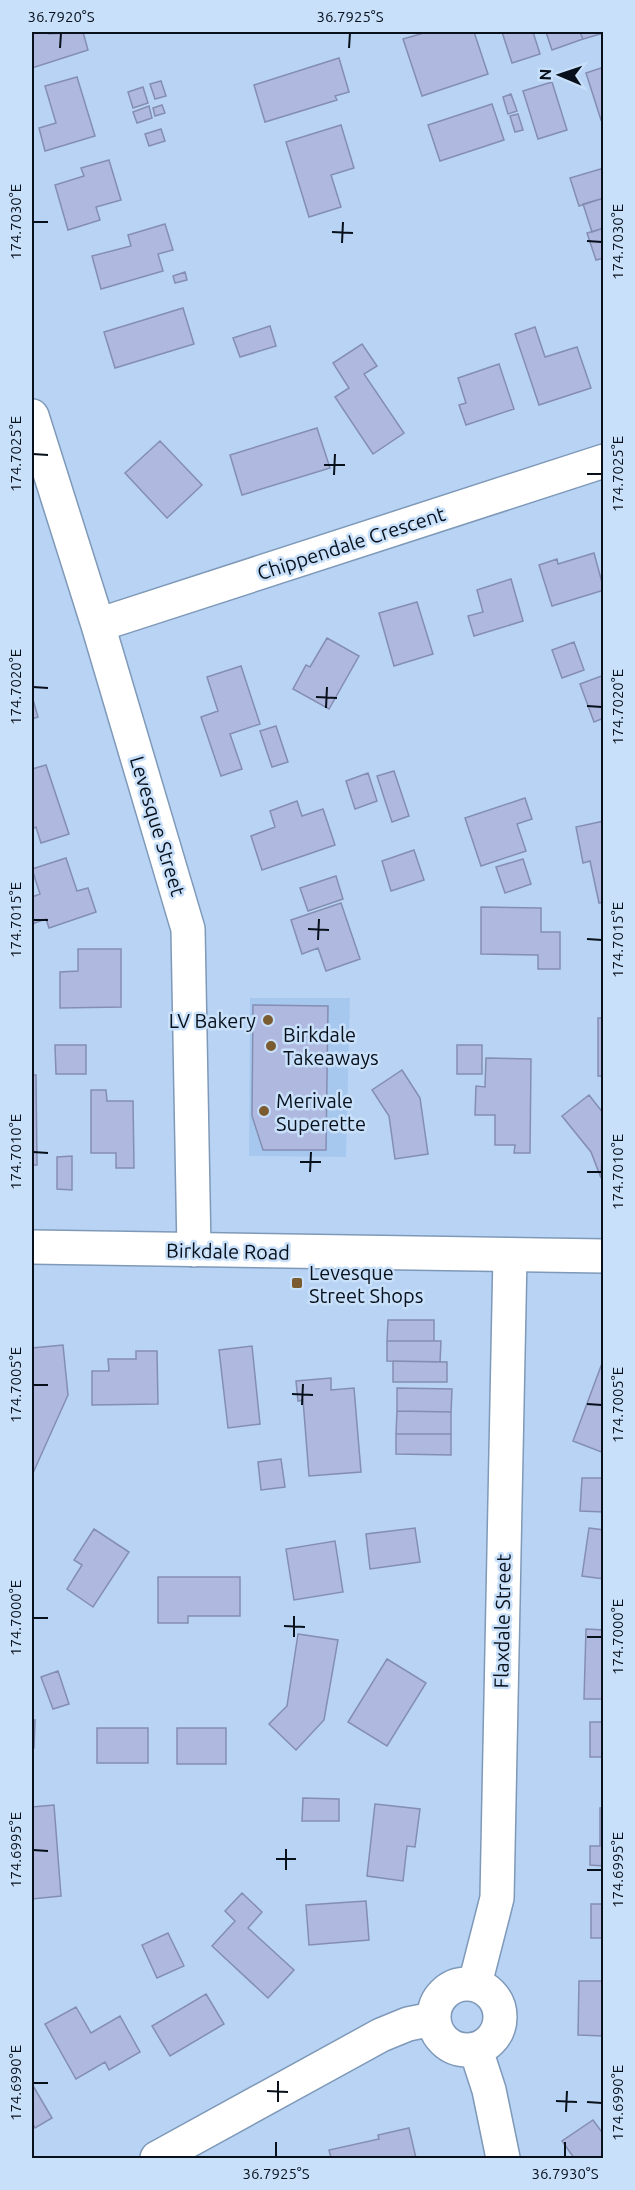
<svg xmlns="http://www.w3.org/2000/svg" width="635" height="2190" font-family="Ubuntu,sans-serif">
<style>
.built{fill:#a7c8ee}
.building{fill:#afb9df;stroke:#848eb2;stroke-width:1.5}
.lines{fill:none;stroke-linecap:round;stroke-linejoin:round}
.minor-casing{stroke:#7f99b8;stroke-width:36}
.major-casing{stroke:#7f99b8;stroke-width:36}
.minor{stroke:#fff;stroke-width:33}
.major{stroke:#fff;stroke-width:33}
.ticks{fill:none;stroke:#07101b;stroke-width:2}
.poi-dot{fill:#7b5c31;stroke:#c9e0fa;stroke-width:2}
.labels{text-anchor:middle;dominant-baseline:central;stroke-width:5;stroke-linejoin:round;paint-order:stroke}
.street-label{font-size:20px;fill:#07101b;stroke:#c9e0fa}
.poi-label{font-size:20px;fill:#07101b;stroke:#c9e0fa;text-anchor:start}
.neatline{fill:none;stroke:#07101b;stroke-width:2}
.ticks-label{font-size:15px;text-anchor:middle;fill:#07101b}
</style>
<rect width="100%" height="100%" fill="#b8d3f4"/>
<path class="built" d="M 250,998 L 350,998 L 346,1157 L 249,1156 Z"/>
<path class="building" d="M 32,32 L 49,32 L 49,34 L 83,32 L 88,50 L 32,68 Z
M 427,32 L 474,32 L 488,74 L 422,96 L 403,39 Z
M 502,32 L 533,32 L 540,54 L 512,63 Z
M 546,32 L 580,32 L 583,39 L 552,50 Z
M 580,32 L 604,32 L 604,33 L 583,39 Z
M 339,58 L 349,92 L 335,96 L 337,100 L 265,122 L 254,85 Z
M 604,67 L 604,119 L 601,120 L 586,73 Z
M 77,77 L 95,136 L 45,151 L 39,128 L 56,123 L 45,86 Z
M 161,81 L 166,96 L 155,99 L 150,84 Z
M 552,82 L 567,130 L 538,139 L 523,91 Z
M 143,87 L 148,103 L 133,108 L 128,92 Z
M 511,94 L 517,111 L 508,114 L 503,97 Z
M 492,104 L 504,140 L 440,161 L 428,125 Z
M 162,105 L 165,113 L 155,116 L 153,108 Z
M 149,106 L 152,118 L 137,123 L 133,112 Z
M 518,114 L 523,130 L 515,132 L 510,116 Z
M 341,125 L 354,168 L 331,175 L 341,207 L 309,217 L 286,142 Z
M 161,129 L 165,141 L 149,146 L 145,134 Z
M 109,160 L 121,200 L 96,207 L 100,220 L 68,230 L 55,185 L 84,176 L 81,168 Z
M 604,168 L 604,198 L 579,206 L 570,178 Z
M 604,198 L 604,228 L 592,232 L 583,204 Z
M 165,224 L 173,250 L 158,254 L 163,271 L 101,289 L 92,256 L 131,246 L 128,235 Z
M 604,228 L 604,258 L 596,260 L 587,233 Z
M 185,272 L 187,280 L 175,283 L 173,276 Z
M 183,308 L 194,344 L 115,368 L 104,332 Z
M 270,326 L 276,346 L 240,357 L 233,338 Z
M 535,327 L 545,357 L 577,347 L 591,388 L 539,405 L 515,334 Z
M 362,344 L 377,366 L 364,374 L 404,433 L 373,454 L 335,397 L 349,388 L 333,363 Z
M 499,364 L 514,409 L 466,425 L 459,405 L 466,403 L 458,378 Z
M 317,428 L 330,468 L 242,495 L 230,455 Z
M 160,441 L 202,485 L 167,518 L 125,473 Z
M 594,553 L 604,590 L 552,606 L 539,565 L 557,559 L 558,564 Z
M 511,579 L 523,621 L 474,636 L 468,616 L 483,612 L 477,590 Z
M 417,602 L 433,654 L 394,666 L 379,613 Z
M 327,638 L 359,656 L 329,709 L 293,689 L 306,665 L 310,667 Z
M 574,642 L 584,670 L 562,678 L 552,650 Z
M 241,666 L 260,724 L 230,734 L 242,769 L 221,776 L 201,717 L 218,711 L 207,677 Z
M 604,675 L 604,718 L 594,722 L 580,684 Z
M 32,696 L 38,717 L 32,719 Z
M 276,726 L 288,762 L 272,767 L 260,731 Z
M 46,765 L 69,834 L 41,843 L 36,827 L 32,829 L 32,769 Z
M 394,771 L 409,816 L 392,822 L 377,776 Z
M 368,773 L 377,801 L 355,809 L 346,781 Z
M 525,798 L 532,819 L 517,824 L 526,851 L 481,866 L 465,818 Z
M 297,801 L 302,816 L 323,809 L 335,845 L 262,870 L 251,836 L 275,827 L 270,811 Z
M 604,821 L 604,902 L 599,903 L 590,861 L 583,863 L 576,827 Z
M 414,850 L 424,880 L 391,891 L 382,861 Z
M 66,858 L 77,891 L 88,888 L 96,912 L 49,928 L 46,919 L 32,924 L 32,897 L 40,894 L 32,869 Z
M 523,859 L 531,884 L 505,893 L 496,867 Z
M 336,876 L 343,899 L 308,911 L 300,888 Z
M 341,903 L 360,959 L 326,971 L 318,948 L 302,954 L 291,920 Z
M 481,907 L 541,908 L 541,932 L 560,932 L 560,969 L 538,969 L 538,955 L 481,954 Z
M 78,949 L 121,949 L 121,1007 L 60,1008 L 60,972 L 78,971 Z
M 253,1005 L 328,1006 L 326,1150 L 263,1150 L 252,1116 Z
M 598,1018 L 604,1018 L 604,1076 L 598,1076 Z
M 55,1045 L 86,1045 L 86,1074 L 56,1074 Z
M 457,1045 L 482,1045 L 482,1074 L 457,1074 Z
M 486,1058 L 531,1059 L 530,1153 L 514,1153 L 515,1145 L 495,1145 L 495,1115 L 475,1115 L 476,1086 L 485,1087 Z
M 402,1070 L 420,1098 L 428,1154 L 395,1159 L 389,1116 L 372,1090 Z
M 32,1075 L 36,1075 L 37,1165 L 32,1165 Z
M 91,1090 L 106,1090 L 107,1101 L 133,1101 L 134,1168 L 116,1168 L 116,1153 L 91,1153 Z
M 589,1095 L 604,1114 L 601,1178 L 591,1152 L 562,1116 Z
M 72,1156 L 72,1190 L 57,1189 L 57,1157 Z
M 388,1320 L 434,1320 L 434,1341 L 387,1341 Z
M 387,1341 L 441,1341 L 440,1362 L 387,1361 Z
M 63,1345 L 68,1395 L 33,1473 L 32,1348 Z
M 252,1346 L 260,1424 L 228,1428 L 219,1350 Z
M 136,1351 L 157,1351 L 158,1404 L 92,1405 L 92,1371 L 109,1371 L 108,1359 L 136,1359 Z
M 604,1358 L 604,1453 L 573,1441 Z
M 393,1361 L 447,1362 L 447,1382 L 393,1382 Z
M 331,1378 L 331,1390 L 354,1388 L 361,1472 L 309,1476 L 303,1400 L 298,1401 L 296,1381 Z
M 397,1388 L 452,1389 L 451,1412 L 397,1411 Z
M 397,1411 L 451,1412 L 451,1434 L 396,1434 Z
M 396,1434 L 451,1434 L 451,1455 L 396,1454 Z
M 281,1459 L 285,1487 L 261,1490 L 258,1462 Z
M 582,1478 L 604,1478 L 604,1512 L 580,1511 Z
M 415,1528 L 420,1562 L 370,1569 L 366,1534 Z
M 589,1528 L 604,1530 L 604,1579 L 582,1576 Z
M 94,1529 L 129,1552 L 93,1607 L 67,1589 L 82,1565 L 74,1560 Z
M 335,1541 L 343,1592 L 294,1600 L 286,1549 Z
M 158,1577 L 240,1577 L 240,1616 L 188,1616 L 188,1623 L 158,1623 Z
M 586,1629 L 604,1630 L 604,1699 L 584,1699 Z
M 298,1634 L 338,1640 L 324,1720 L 296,1750 L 269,1724 L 287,1706 Z
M 387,1659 L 426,1683 L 387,1746 L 348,1722 Z
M 58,1671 L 69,1704 L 53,1709 L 41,1677 Z
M 32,1720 L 35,1720 L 34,1748 L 32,1748 Z
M 590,1722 L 604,1722 L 604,1757 L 590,1757 Z
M 97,1728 L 148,1728 L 148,1763 L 97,1763 Z
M 177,1728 L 226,1728 L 226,1764 L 177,1764 Z
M 303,1798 L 339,1799 L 339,1821 L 302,1821 Z
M 375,1804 L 420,1809 L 415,1847 L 407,1846 L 403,1881 L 367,1876 Z
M 54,1805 L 61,1896 L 32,1899 L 32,1807 Z
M 600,1808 L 604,1808 L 604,1866 L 590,1865 L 590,1846 L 600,1846 Z
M 242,1893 L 262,1912 L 248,1928 L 294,1970 L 268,1998 L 212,1946 L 235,1921 L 225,1911 Z
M 366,1901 L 369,1940 L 309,1945 L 306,1905 Z
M 591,1904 L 604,1904 L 604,1938 L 591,1938 Z
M 168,1933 L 184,1966 L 157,1978 L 142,1945 Z
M 579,1981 L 604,1981 L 604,2036 L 578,2035 Z
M 206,1994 L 224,2024 L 170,2056 L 152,2026 Z
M 76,2007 L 91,2033 L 120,2016 L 140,2052 L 109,2070 L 105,2062 L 76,2079 L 45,2024 Z
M 32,2084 L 52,2118 L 35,2128 L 32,2122 Z
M 593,2120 L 604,2135 L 604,2158 L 574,2158 L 562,2141 Z
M 409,2128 L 416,2158 L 331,2158 L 329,2150 L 379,2139 L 378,2135 Z"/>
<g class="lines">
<g class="minor-casing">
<path id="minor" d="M 32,416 L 98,625 L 188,929 L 194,1250
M 98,625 L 604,461
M434 2017a33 33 0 1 1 66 0a33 33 0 1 1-66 0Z
M 475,1984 L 497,1898 L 510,1255
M 476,2050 L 489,2090 L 503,2158
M 157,2158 L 381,2035 L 408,2024 L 433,2019"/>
</g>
<g class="major-casing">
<path id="major" d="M 32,1247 L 604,1256"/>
</g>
<use href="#minor" class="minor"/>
<use href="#major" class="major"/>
</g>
<path class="ticks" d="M 60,48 L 61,33M 349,48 L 350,33M 33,222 L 48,222M 332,232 L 353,233M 587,241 L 602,242M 342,243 L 343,222M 33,454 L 48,455M 324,465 L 345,465M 587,474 L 602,474M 334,475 L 335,454M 33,687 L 48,688M 316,697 L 337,698M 587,706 L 602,707M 326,708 L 327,687M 33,920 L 48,920M 308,929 L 329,930M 587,939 L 602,940M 318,940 L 319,919M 33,1152 L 48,1153M 300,1162 L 321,1162M 310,1172 L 311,1152M 587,1172 L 602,1172M 33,1385 L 48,1385M 292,1394 L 313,1395M 587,1404 L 602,1405M 302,1405 L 303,1384M 33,1618 L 48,1618M 284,1626 L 305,1627M 294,1637 L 294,1616M 587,1637 L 602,1637M 33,1850 L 48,1851M 276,1859 L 296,1859M 286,1870 L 286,1849M 587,1870 L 602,1870M 33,2083 L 48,2083M 267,2091 L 288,2092M 556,2101 L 577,2102M 278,2102 L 278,2081M 587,2102 L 602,2103M 566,2112 L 567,2091M 276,2157 L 276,2142M 565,2157 L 565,2142"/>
<g class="poi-dot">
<circle cx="268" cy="1020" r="6"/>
<circle cx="271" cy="1046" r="6"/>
<circle cx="264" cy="1111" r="6"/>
<rect x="291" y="1277" width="12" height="12" rx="3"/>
</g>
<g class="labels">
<g class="street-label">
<text transform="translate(351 543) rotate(-18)">Chippendale Crescent</text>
<text transform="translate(158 826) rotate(73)">Levesque Street</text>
<text transform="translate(228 1251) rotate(1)">Birkdale Road</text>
<text transform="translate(502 1621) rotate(-89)">Flaxdale Street</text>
</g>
<g class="poi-label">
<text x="256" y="1020" text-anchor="end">LV Bakery</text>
<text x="283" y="1034">Birkdale<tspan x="283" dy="23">Takeaways</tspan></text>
<text x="276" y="1100">Merivale<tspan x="276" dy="23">Superette</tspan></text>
<text x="309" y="1272">Levesque<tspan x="309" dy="23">Street Shops</tspan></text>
</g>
</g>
<rect width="635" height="2190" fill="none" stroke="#c9e0fa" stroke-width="66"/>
<g transform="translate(560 75) rotate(272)" stroke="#c9e0fa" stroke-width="4.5" paint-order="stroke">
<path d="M0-4.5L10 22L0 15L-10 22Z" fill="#07101b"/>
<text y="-9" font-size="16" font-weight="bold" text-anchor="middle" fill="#07101b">N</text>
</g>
<rect x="33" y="33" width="569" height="2124" class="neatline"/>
<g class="ticks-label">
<text x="61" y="22">36.7920°S</text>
<text x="350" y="22">36.7925°S</text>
<text transform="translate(16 222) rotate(-90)" y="5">174.7030°E</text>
<text transform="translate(618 242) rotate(-90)" y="5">174.7030°E</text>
<text transform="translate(16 454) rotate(-90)" y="5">174.7025°E</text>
<text transform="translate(618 474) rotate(-90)" y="5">174.7025°E</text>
<text transform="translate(16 687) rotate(-90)" y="5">174.7020°E</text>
<text transform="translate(618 707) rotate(-90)" y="5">174.7020°E</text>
<text transform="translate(16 920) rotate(-90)" y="5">174.7015°E</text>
<text transform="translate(618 940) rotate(-90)" y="5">174.7015°E</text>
<text transform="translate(16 1152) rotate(-90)" y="5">174.7010°E</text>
<text transform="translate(618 1172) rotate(-90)" y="5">174.7010°E</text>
<text transform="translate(16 1385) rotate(-90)" y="5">174.7005°E</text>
<text transform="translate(618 1405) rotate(-90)" y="5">174.7005°E</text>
<text transform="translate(16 1618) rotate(-90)" y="5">174.7000°E</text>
<text transform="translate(618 1637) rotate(-90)" y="5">174.7000°E</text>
<text transform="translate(16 1850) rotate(-90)" y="5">174.6995°E</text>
<text transform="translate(618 1870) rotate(-90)" y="5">174.6995°E</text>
<text transform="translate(16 2083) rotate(-90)" y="5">174.6990°E</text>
<text transform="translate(618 2103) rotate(-90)" y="5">174.6990°E</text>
<text x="276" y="2179">36.7925°S</text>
<text x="565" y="2179">36.7930°S</text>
</g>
</svg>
